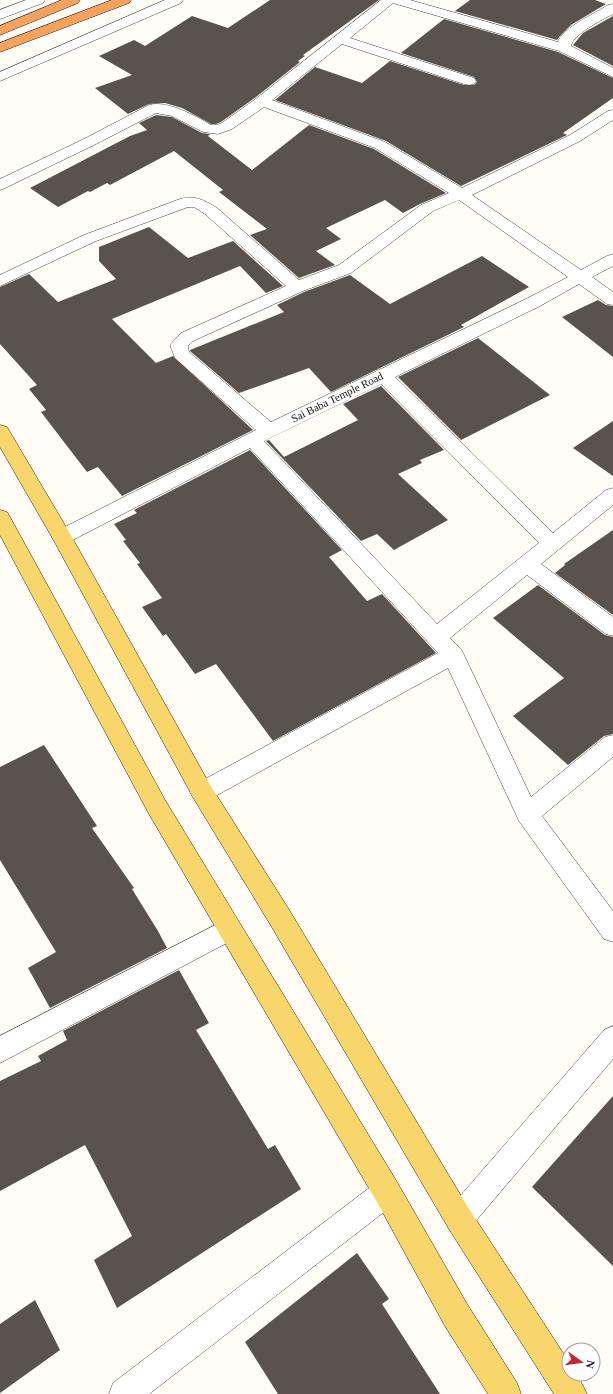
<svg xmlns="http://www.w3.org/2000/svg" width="613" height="1394" font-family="'Times New Roman',serif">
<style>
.building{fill:#5a524d}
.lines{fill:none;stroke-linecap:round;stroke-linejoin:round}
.minor-casing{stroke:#444;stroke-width:1}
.major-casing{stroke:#222;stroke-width:1}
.highway-casing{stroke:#222;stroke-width:1}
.minor{fill:#fff;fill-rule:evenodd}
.major{fill:#f9d66b;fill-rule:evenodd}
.highway{fill:#f5a25d;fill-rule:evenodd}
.labels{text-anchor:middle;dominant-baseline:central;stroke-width:4;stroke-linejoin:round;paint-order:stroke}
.street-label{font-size:11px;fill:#111;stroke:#fff}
</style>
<rect width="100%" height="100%" fill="#fffdf5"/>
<path class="building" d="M 270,0 L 379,0 L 303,55 L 305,56 L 298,61 L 300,62 L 256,97 L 221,122 L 216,124 L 211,124 L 182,108 L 165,103 L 149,104 L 128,114 L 95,88 L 132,75 L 99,56 L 134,40 L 145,46 L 192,16 L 228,28 Z
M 470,0 L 595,0 L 606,4 L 571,25 L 560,36 L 557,40 L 455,11 Z
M 613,16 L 613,66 L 573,45 L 583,33 Z
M 444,19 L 558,52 L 613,78 L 613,98 L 563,133 L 567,135 L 461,186 L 386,141 L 275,100 L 315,67 L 362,83 L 390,61 L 464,85 L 474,85 L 477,82 L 474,77 L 401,53 Z
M 156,115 L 172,117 L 202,133 L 210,134 L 208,136 L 252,170 L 309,125 L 374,149 L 446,193 L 420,204 L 403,213 L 385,200 L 326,228 L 341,239 L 316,251 L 335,265 L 299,278 L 250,235 L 267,229 L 219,192 L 223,190 L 174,151 L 110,185 L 107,183 L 90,192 L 88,191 L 58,207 L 30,188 L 130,136 L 147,130 L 139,123 Z
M 149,227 L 188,258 L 233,241 L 283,286 L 266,293 L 240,266 L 112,319 L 156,363 L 173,356 L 253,430 L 122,496 L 98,467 L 87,472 L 41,412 L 46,410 L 29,389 L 37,385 L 0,344 L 0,287 L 29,274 L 58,302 L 116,279 L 99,261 L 99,247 Z
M 482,256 L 529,287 L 461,325 L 464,327 L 331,392 L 309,368 L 239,393 L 190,351 L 190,350 L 284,312 L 277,305 L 304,292 L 350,275 L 390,304 Z
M 598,300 L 606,305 L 613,306 L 613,357 L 562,317 Z
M 478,338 L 550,395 L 461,440 L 398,377 Z
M 381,386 L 444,450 L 420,460 L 422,463 L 398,474 L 448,520 L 394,550 L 377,534 L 361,541 L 266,441 L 269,440 L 284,457 L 358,420 L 343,404 Z
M 613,421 L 613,476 L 573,448 Z
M 250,450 L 342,550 L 329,557 L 367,601 L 382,594 L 436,653 L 273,741 L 216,664 L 195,674 L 166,634 L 163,636 L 142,607 L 162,598 L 137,564 L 140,563 L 123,541 L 126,540 L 114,524 L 137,513 L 134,510 Z
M 613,530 L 613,615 L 555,573 L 565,565 L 564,564 Z
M 538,585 L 605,635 L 613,637 L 613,734 L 604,736 L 568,765 L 513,716 L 564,678 L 493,618 Z
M 44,745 L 97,826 L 92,828 L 134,888 L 132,889 L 158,931 L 167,948 L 50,1008 L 28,968 L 56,952 L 0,860 L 0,767 Z
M 179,970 L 209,1023 L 196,1030 L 268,1149 L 275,1145 L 301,1189 L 117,1308 L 94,1260 L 132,1236 L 85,1145 L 0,1191 L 0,1081 L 41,1061 L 38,1056 L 67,1040 L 63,1031 Z
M 613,1096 L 613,1266 L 532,1187 Z
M 357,1253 L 389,1299 L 382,1304 L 440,1394 L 278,1394 L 245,1342 Z
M 35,1300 L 60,1350 L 0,1393 L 0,1324 Z"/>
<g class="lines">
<g class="minor-casing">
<path id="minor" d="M 26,0 L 45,0 L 43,3 L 0,19 L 0,10 Z
M 165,0 L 183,0 L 181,3 L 0,81 L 0,72 Z
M 381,0 L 410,0 L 558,42 C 562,28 596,13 608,5 L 613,4 L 613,14 C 602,20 573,34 571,46 L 613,68 L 613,77 L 559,51 L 393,3 L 350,38 L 474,78 L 476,81 L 474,84 L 469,85 L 464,84 L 342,44 L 272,100 L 385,142 L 462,188 L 570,135 L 608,111 L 613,110 L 613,120 L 580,141 L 472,195 L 581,270 L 607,256 L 613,254 L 613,266 L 592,277 L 613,292 L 613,305 L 607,304 L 579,284 L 540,306 L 395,377 L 553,533 L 606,490 L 613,488 L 613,505 L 541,564 L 613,617 L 613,636 L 606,634 L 527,575 L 450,638 L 461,649 L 464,655 L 531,797 L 605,737 L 613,735 L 613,757 L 542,816 L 613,911 L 613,942 L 604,939 L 519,821 L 448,668 L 210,799 L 202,802 L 194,799 L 190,792 L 194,785 L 438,653 L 250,448 L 69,542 L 62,544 L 55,542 L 52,537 L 55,532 L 256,430 L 175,358 L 170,345 L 181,333 L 286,286 L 205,214 L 194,207 L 188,207 L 96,241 L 0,286 L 0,275 L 84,235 L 180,199 C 195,195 204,200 217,208 L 299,280 L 339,265 L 421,205 L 449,193 L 375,148 L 264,107 L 232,129 L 218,134 L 203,132 L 172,116 L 156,113 L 94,145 L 5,188 L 0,190 L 0,179 L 84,139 L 149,105 C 168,100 195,116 211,125 L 216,125 L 222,123 L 257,98 ZM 459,200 L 568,277 L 528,298 L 271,422 L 189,352 L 188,346 L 193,341 L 303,291 L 351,273 L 433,211 ZM 381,384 L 539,543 L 437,624 L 264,441 Z
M 229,918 L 238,921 L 241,929 L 238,937 L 0,1063 L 0,1036 Z
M 613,1026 L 613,1059 L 469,1229 L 459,1233 L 449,1229 L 445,1219 L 449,1209 L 604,1030 Z
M 387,1178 L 397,1182 L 401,1192 L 397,1202 L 149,1394 L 109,1394 L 113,1383 L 377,1182 Z"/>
</g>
<g class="major-casing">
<path id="major" d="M 0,425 L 7,427 L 69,532 L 210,785 L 288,908 L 469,1209 L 569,1362 L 569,1374 L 577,1374 L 587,1394 L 554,1394 L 449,1229 L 270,924 L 194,799 L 53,539 L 0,447 Z
M 0,510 L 7,512 L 10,517 L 165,800 L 397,1182 L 467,1304 L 517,1383 L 521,1394 L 488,1394 L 445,1326 L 377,1202 L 149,814 L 0,535 Z"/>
</g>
<g class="highway-casing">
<path id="highway" d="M 62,0 L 80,0 L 78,3 L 0,35 L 0,26 Z
M 112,0 L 131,0 L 129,3 L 0,52 L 0,43 Z"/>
</g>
<use href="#minor" class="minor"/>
<use href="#major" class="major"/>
<use href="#highway" class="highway"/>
</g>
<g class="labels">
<g class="street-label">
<text transform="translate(337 397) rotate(-26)">Sai Baba Temple Road</text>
</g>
</g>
<g transform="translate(581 1362) rotate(104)"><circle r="19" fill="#ffffff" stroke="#a0a0a0"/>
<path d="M0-3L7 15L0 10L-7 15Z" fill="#c4262e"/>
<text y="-6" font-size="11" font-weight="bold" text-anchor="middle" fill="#111111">N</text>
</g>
</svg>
